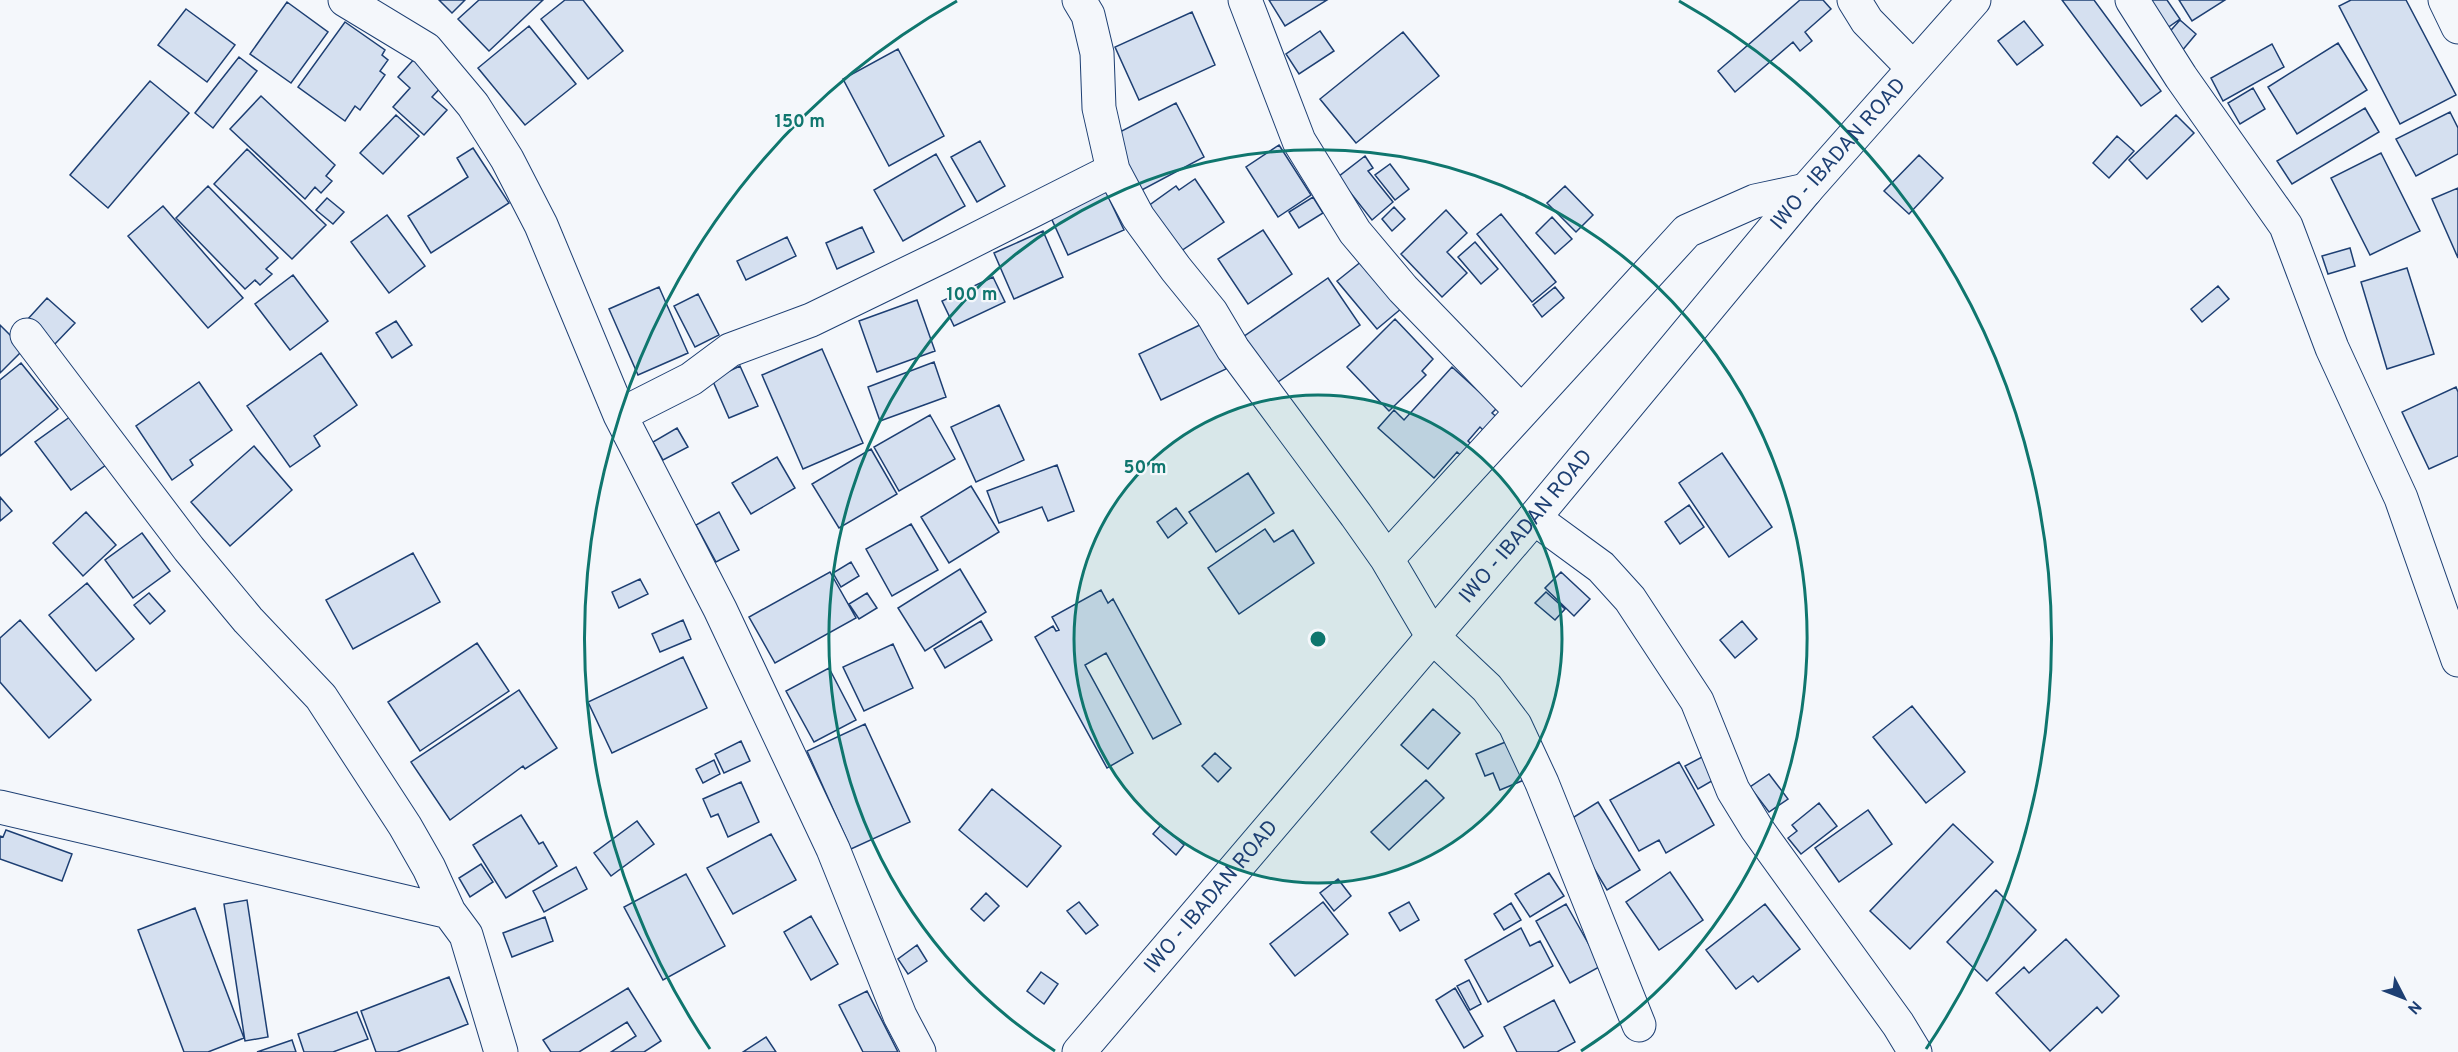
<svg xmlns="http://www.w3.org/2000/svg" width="2458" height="1052" font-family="Overpass,sans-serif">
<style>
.building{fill:#d5e0f0;stroke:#1d3f73;stroke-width:1.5}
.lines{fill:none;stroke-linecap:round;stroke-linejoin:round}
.minor-casing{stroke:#1d3f73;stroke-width:35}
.major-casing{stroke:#1d3f73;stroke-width:35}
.minor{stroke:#f4f7fb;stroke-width:33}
.major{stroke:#f4f7fb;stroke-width:33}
.ring{fill:none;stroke:#0f766e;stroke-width:3}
.labels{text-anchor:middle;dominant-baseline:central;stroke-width:4.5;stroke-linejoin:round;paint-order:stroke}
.street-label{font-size:21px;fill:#1d3f73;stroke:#f4f7fb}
.centre{fill:#0f766e;stroke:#f4f7fb;stroke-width:3}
.ring-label{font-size:18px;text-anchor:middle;font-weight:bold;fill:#0f766e;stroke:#f4f7fb;stroke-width:4.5;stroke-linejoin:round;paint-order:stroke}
</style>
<rect width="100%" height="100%" fill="#f4f7fb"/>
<path class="building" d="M 439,0 L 465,0 L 452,13 Z
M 479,0 L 543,0 L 489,51 L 458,19 Z
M 565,0 L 583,0 L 623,51 L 588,79 L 541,19 Z
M 1269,0 L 1327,0 L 1285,26 Z
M 1800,0 L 1823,0 L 1831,9 L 1805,32 L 1812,41 L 1800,51 L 1793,42 L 1735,92 L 1718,71 Z
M 2062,0 L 2094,0 L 2161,91 L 2141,106 Z
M 2138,0 L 2167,0 L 2180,19 L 2160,33 Z
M 2179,0 L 2225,0 L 2192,21 Z
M 2351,0 L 2406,0 L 2456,95 L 2400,124 L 2339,6 Z
M 287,2 L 328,32 L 291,83 L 250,54 Z
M 186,9 L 235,45 L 207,82 L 158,45 Z
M 1192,12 L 1215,65 L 1139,100 L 1115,47 Z
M 2180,20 L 2196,34 L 2181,52 L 2164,38 Z
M 2024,21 L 2043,45 L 2017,65 L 1998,41 Z
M 345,22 L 385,50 L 382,55 L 388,60 L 380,71 L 385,75 L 360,110 L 355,106 L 345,121 L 298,87 Z
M 529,26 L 576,84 L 525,125 L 478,68 Z
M 1320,31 L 1334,51 L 1299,74 L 1286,54 Z
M 1403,32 L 1439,76 L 1356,143 L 1320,99 Z
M 2338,43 L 2367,90 L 2297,134 L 2268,87 Z
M 2272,44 L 2284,67 L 2223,101 L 2211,78 Z
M 898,49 L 944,136 L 889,166 L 843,79 Z
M 239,57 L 257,71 L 213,128 L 195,113 Z
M 416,57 L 445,83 L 432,97 L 447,110 L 424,135 L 393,107 L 410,88 L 398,77 Z
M 150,81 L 189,113 L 108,208 L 70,175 Z
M 2253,88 L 2265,109 L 2240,124 L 2228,103 Z
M 261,96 L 335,165 L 326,176 L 332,181 L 321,193 L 315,187 L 305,199 L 230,129 Z
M 1176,103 L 1204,157 L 1140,191 L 1112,136 Z
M 2365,108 L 2379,132 L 2292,184 L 2277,161 Z
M 2450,112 L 2458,128 L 2458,154 L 2416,176 L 2396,139 Z
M 396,115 L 419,136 L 383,174 L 360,153 Z
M 2176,115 L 2194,133 L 2147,179 L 2129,160 Z
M 2117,136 L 2134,151 L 2109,178 L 2093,163 Z
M 980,141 L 1005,186 L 977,202 L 951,157 Z
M 1279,145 L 1311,195 L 1278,217 L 1246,167 Z
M 473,148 L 509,203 L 431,253 L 408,216 L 468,177 L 457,158 Z
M 247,149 L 326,225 L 292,259 L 214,184 Z
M 2381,153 L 2420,231 L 2370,255 L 2331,178 Z
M 936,154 L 965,206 L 903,241 L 874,190 Z
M 1919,155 L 1943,178 L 1909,214 L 1884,191 Z
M 1365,156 L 1373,168 L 1368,171 L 1393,202 L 1372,220 L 1338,177 Z
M 1390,164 L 1409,189 L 1395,200 L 1375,175 Z
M 1195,179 L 1224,222 L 1175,255 L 1144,209 L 1176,186 L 1179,190 Z
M 208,186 L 278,258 L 266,269 L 272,274 L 260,285 L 255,280 L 245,289 L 176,218 Z
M 1103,186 L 1124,230 L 1068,255 L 1048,211 Z
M 1565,186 L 1593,215 L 1576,232 L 1547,203 Z
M 2458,188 L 2458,258 L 2432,199 Z
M 1313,197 L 1323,213 L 1299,228 L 1289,212 Z
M 327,198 L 344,212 L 333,224 L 316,210 Z
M 163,206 L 243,298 L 208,328 L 128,236 Z
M 1394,207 L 1405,219 L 1392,231 L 1382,219 Z
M 1446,210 L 1467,233 L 1447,252 L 1467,273 L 1442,297 L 1401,254 Z
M 1501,214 L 1556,282 L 1532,302 L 1477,234 Z
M 387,215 L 425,266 L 389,293 L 351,242 Z
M 1552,217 L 1572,239 L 1555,254 L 1536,233 Z
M 862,227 L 874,252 L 837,269 L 826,243 Z
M 1263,230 L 1292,274 L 1248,304 L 1218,259 Z
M 1043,231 L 1063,277 L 1014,299 L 994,253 Z
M 787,237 L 796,256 L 746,280 L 737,261 Z
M 1475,242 L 1498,269 L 1481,284 L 1458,257 Z
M 2350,248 L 2355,266 L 2328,274 L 2322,256 Z
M 1362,261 L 1402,308 L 1377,329 L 1337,281 Z
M 2407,268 L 2434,354 L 2387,369 L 2361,282 Z
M 293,275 L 328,321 L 290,350 L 255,304 Z
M 993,277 L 1005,302 L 954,326 L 942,301 Z
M 1328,278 L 1360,325 L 1275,384 L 1243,337 Z
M 2218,286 L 2229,299 L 2202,322 L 2191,309 Z
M 659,287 L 688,353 L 638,375 L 609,309 Z
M 1555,287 L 1564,298 L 1542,317 L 1533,305 Z
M 698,294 L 719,335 L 695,347 L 674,306 Z
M 47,298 L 75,323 L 54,345 L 27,320 Z
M 917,300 L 935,351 L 877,372 L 859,321 Z
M 1395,319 L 1433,359 L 1422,371 L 1426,375 L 1389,411 L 1347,367 Z
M 396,321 L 412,345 L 392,358 L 376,333 Z
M 1204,323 L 1226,369 L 1161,400 L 1139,354 Z
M 0,325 L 24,349 L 0,373 Z
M 822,349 L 863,443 L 803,469 L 762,375 Z
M 321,353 L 357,405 L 314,436 L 320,446 L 290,467 L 247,406 Z
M 934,362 L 946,397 L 880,421 L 868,387 Z
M 21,363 L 58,409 L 0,456 L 0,380 Z
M 740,366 L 758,406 L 729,418 L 712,379 Z
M 1452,367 L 1497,408 L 1492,413 L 1500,420 L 1487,434 L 1480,427 L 1468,441 L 1475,448 L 1465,459 L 1457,452 L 1434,478 L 1378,428 L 1394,410 L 1404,420 Z
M 199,382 L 232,430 L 190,460 L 193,465 L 172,480 L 136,426 Z
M 2456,387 L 2458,392 L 2458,456 L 2429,469 L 2402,412 Z
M 999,405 L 1024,460 L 976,482 L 951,427 Z
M 74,414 L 110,462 L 71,490 L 35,442 Z
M 930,415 L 955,459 L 899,491 L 874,447 Z
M 677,428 L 688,447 L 663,460 L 653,442 Z
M 254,446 L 292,490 L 230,546 L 191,502 Z
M 871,449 L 897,494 L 839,528 L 812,484 Z
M 1722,453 L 1772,527 L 1729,557 L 1679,483 Z
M 777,457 L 795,488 L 751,514 L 732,483 Z
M 1057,465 L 1074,511 L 1048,521 L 1042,507 L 999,523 L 987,491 Z
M 1248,473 L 1274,513 L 1216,552 L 1189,512 Z
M 971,486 L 999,532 L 949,563 L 921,517 Z
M 0,497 L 12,511 L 0,521 Z
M 1689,505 L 1704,527 L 1680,544 L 1665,522 Z
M 1176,508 L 1187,523 L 1168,538 L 1157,522 Z
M 86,512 L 116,545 L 83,576 L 53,543 Z
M 719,512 L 739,550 L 716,562 L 696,525 Z
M 911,524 L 938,570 L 892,596 L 866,549 Z
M 1265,529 L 1274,542 L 1293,530 L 1314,563 L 1239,614 L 1208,568 Z
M 142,533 L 170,571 L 133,598 L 105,560 Z
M 413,553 L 440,602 L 353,649 L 326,600 Z
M 851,562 L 859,576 L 841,587 L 833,573 Z
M 960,569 L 986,612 L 925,651 L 898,608 Z
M 830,572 L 856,618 L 775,663 L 749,617 Z
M 1561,572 L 1590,599 L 1574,616 L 1545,588 Z
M 640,579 L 648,594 L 619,608 L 612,592 Z
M 87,583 L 134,639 L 96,671 L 49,615 Z
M 1101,590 L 1108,603 L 1113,599 L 1181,724 L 1153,739 L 1106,653 L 1085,665 L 1133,753 L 1107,768 L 1035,637 L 1053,626 L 1056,631 L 1059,630 L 1052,617 Z
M 1546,592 L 1565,609 L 1555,620 L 1535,603 Z
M 149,593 L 165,611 L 150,624 L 134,605 Z
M 867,593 L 877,608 L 859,619 L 849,604 Z
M 20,620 L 91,700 L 49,738 L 0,682 L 0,638 Z
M 683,620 L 691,639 L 660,652 L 652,634 Z
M 981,621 L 992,640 L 945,668 L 934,649 Z
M 1742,621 L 1757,639 L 1735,658 L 1720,640 Z
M 477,643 L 509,691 L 420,751 L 388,702 Z
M 893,644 L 913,688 L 864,711 L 843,667 Z
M 683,657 L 707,708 L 612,753 L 588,702 Z
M 829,668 L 856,720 L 814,742 L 786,691 Z
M 519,690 L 557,748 L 525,769 L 523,766 L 450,820 L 411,762 Z
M 1912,706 L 1965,772 L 1926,803 L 1873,737 Z
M 1433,709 L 1460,733 L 1428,769 L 1401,745 Z
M 865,724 L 910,822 L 851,849 L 807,751 Z
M 741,741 L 750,761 L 724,773 L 715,754 Z
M 1508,741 L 1524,780 L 1500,790 L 1493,773 L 1485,776 L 1476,754 Z
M 1215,753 L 1231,768 L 1218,782 L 1202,766 Z
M 1704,756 L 1717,778 L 1698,789 L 1685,766 Z
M 714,760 L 720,774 L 703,783 L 696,769 Z
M 1679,762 L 1714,825 L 1666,853 L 1659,840 L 1639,851 L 1610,800 Z
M 1769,774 L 1788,799 L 1769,812 L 1750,787 Z
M 1426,780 L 1444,798 L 1389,850 L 1371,832 Z
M 741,782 L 759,822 L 728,837 L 718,814 L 711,817 L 703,799 Z
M 992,789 L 1061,846 L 1027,887 L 959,830 Z
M 1598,802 L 1640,870 L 1607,890 L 1566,822 Z
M 1819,803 L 1837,826 L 1801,854 L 1788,838 L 1797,831 L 1792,825 Z
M 1868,810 L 1892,844 L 1839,882 L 1815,848 Z
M 521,815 L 539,844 L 543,842 L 557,866 L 506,898 L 473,845 Z
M 637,821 L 654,844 L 611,876 L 594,853 Z
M 1953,824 L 1993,862 L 1910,949 L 1870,911 Z
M 1161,825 L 1184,845 L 1176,855 L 1153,834 Z
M 6,830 L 72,854 L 62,881 L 0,859 L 0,836 L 3,837 Z
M 771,834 L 796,880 L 733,914 L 707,868 Z
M 481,864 L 493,882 L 470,897 L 459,878 Z
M 576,867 L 587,889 L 544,912 L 533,891 Z
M 1670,872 L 1703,920 L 1659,950 L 1626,902 Z
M 1549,873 L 1564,896 L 1530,917 L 1515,894 Z
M 686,874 L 725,946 L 663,980 L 624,907 Z
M 1338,879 L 1351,896 L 1334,911 L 1320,893 Z
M 1996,890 L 2036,930 L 1987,981 L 1947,942 Z
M 986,893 L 999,906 L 984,921 L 971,909 Z
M 247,900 L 268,1037 L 245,1041 L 224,904 Z
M 1079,902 L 1098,925 L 1086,934 L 1067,911 Z
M 1323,902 L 1348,934 L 1295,976 L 1270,944 Z
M 1409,902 L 1419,920 L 1400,931 L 1389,913 Z
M 1511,903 L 1521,920 L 1504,930 L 1494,914 Z
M 1566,904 L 1601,966 L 1570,983 L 1536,921 Z
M 1765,904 L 1800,949 L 1758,982 L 1753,976 L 1736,989 L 1706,950 Z
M 195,908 L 244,1038 L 208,1052 L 184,1052 L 138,930 Z
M 811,916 L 838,964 L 811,980 L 784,932 Z
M 545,917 L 553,941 L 512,957 L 503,933 Z
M 1521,928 L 1530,946 L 1540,941 L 1553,966 L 1488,1002 L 1465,960 Z
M 2066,939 L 2119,996 L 2102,1013 L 2097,1007 L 2050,1051 L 1996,993 L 2024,967 L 2029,973 Z
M 917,945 L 927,961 L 908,974 L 898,959 Z
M 1041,972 L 1058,984 L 1044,1004 L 1027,991 Z
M 449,977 L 468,1024 L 397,1052 L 376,1052 L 361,1011 Z
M 1469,980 L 1481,1004 L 1470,1010 L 1457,986 Z
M 628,988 L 661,1041 L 644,1052 L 611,1052 L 636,1036 L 627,1022 L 579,1052 L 551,1052 L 543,1040 Z
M 1455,988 L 1483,1036 L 1464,1048 L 1436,1000 Z
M 867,991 L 898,1052 L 863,1052 L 839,1005 Z
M 1554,1000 L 1575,1042 L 1557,1052 L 1517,1052 L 1504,1027 Z
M 357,1012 L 368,1039 L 333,1052 L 304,1052 L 298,1034 Z
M 766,1037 L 776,1052 L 743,1052 Z
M 292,1040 L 296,1052 L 257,1052 Z"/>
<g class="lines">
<g class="minor-casing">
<path id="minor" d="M 345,0 L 426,49 L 473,105 L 507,159 L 541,225 L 620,415 L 720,609 L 833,849 L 900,1016 L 919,1052
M 1079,0 L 1088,15 L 1097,53 L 1099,108 L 1113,170 L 1138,217 L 1176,269 L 1211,312 L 1233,349 L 1356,515 L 1387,559 L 1433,637 L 1487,688 L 1515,725 L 1542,783 L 1639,1025
M 1245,0 L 1299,141 L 1355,232 L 1403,289 L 1521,411
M 1854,0 L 1867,21 L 1912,67
M 2132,0 L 2181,77 L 2286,226 L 2332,348 L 2401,498 L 2458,660
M 2445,0 L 2458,27
M 27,335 L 189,549 L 248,620 L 321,697 L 405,826 L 429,868 L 449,912
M 620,415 L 691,379 L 730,350 L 811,320 L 943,256 L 1113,170
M 1534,518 L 1601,567 L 1630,599 L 1697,701 L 1733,790 L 1757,829 L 1898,1024 L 1915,1052
M 1387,559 L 1687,231 L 1755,201 L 1806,190
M 0,807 L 449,912 L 466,935 L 501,1052"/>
</g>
<g class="major-casing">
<g id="major">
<path id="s1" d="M 1079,1052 L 1534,518 L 1806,190 L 1974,0"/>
</g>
</g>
<use href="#minor" class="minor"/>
<use href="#major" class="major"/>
</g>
<circle cx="1318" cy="639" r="244" fill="#0f766e" fill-opacity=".12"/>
<g class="ring">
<circle cx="1318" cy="639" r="244"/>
<path d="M1055 1051A489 489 0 1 1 1581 1051"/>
<path d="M710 1049A733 733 0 0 1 957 1M1679 1A733 733 0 0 1 1926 1049"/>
</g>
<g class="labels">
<g class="street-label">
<text stroke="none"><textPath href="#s1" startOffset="1176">IWO - IBADAN ROAD</textPath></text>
<text stroke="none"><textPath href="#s1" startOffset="690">IWO - IBADAN ROAD</textPath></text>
<text stroke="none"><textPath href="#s1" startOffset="204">IWO - IBADAN ROAD</textPath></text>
</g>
</g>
<circle cx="1318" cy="639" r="9" class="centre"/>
<g class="ring-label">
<text x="800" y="127">150 m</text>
<text x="972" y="300">100 m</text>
<text x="1145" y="473">50 m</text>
</g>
<g transform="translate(2404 998) rotate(132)" stroke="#f4f7fb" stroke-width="4.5" paint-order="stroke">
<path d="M0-4.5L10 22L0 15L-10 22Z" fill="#1d3f73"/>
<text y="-9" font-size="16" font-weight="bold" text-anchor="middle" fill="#1d3f73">N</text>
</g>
</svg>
